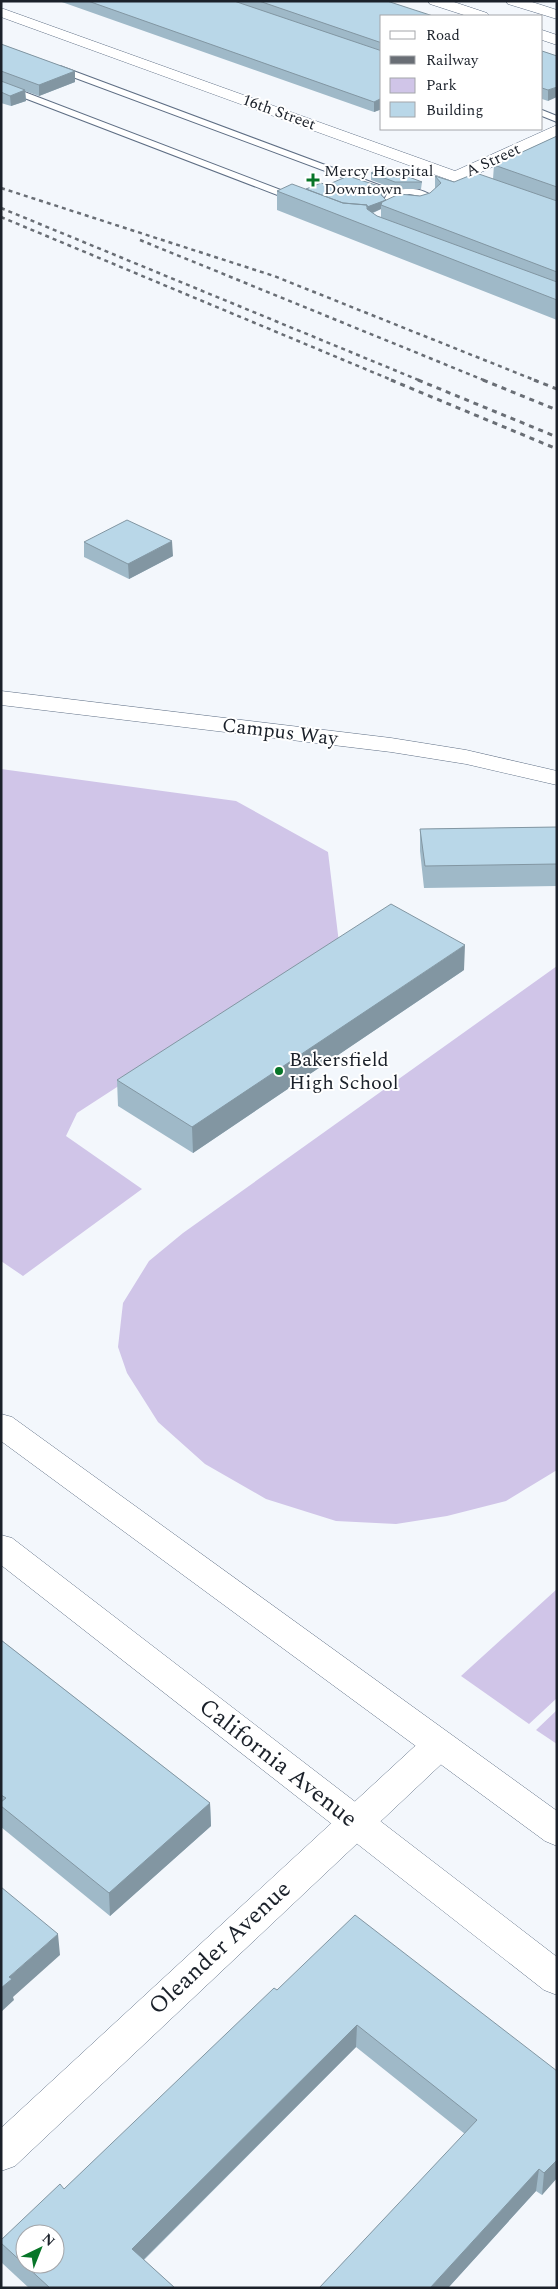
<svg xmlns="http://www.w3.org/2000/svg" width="558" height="2289" font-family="Spectral,serif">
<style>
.green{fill:#d0c5e8}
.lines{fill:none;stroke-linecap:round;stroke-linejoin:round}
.lane-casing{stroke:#5f6f85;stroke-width:2}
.street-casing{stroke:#5f6f85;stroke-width:1}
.secondary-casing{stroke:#5f6f85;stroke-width:1}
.primary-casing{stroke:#5f6f85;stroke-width:1}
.lane{fill:#fff;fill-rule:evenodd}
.street{fill:#fff;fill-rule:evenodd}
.secondary{fill:#fff;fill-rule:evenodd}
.primary{fill:#fff;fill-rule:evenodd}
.rail-far1{stroke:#696e75;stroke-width:2.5;stroke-dasharray:4 4;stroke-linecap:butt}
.rail{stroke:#696e75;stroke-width:3;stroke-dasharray:5 5;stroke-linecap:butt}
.wall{fill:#9fb9c8;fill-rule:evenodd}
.shaded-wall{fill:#8296a2}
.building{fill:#b9d7e8;stroke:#8296a2;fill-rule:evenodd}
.poi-dot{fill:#077528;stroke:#fff;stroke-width:2}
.labels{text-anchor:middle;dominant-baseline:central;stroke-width:4;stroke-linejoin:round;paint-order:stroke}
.far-street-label{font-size:16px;fill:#1b212a;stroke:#fff}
.far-poi-label{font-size:16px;fill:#1b212a;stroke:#fff;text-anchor:start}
.street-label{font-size:20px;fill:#1b212a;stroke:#fff}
.poi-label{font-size:20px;fill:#1b212a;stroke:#fff;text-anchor:start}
.near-street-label{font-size:24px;fill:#1b212a;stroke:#fff}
</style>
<rect width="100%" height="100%" fill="#f3f7fc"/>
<path class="green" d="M 1,769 L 236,801 L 328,852 L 339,943 L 77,1113 L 66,1136 L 142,1189 L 23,1276 L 1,1261 Z
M 557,966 L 557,1470 L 506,1501 L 447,1516 L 396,1524 L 336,1521 L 266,1499 L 205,1464 L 158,1422 L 127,1373 L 118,1347 L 123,1303 L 149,1261 L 183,1233 Z
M 557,1589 L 557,1698 L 529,1724 L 461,1676 Z
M 557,1710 L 557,1744 L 536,1730 Z"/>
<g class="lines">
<g class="lane-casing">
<path id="lane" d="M 54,66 L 60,66 L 395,191 C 410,186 428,189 438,202 C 425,218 396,217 383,202 L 387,194 L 54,70 ZM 409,194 L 420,196 L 428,202 C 418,211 403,210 393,201 L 394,198 Z
M 1,83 L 299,197 L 301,199 L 293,201 L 1,89 Z
M 542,110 L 557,116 L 557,122 L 542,116 Z"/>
</g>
<g class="street-casing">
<path id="street" d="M 1,8 L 455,171 L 557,125 L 557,136 L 471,177 L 557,208 L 557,219 L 1,17 Z
M 1,691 L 391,738 L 466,750 L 557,771 L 557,785 L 466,764 L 391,752 L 1,705 Z
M 439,1731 L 451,1735 L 456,1745 L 451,1755 L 15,2166 L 1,2171 L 1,2128 L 427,1735 Z"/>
</g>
<g class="secondary-casing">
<path id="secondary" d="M 428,1 L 451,1 L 487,13 L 490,16 L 467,16 L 430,4 Z
M 506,1 L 529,1 L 557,10 L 557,19 L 508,4 Z
M 542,30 L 557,35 L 557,45 L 542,40 Z"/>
</g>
<g class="primary-casing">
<path id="primary" d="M 1,1414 L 12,1417 L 557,1811 L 557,1846 L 545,1841 L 1,1441 Z
M 1,1535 L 12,1538 L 557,1957 L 557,1995 L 544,1990 L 1,1565 Z"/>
</g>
<use href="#lane" class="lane"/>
<use href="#street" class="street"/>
<use href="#secondary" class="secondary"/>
<use href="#primary" class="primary"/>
<path class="rail-far1" d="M 1,188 L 274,276 L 537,381
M 1,208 L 421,381
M 1,217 L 394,381
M 140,240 L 486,381"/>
<path class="rail" d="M 391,380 L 557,449
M 418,380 L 557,437
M 483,380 L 557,410
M 534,380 L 557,389"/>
</g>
<path class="wall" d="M 59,1 L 387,1 L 382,16 L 382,109 L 374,112 Z
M 1,44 L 75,71 L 75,82 L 39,96 L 25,91 L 26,101 L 11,106 L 1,103 Z
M 542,51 L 557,56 L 548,101 L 542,99 Z
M 557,136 L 557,320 L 277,210 L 277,191 L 306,189 L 327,185 L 385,188 L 384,195 L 383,197 L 386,200 L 420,196 L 430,193 L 435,189 L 435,176 L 454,182 L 493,179 L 494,165 ZM 381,209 L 381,217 L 377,216 L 373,213 Z
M 371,173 L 422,182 L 421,189 L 395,189 L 371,180 Z
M 84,542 L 173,556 L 129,579 L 84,557 Z
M 557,827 L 557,886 L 424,888 L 420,851 L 420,829 Z
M 464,970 L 193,1153 L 118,1106 L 117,1080 Z
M 1,1640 L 210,1803 L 211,1826 L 110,1916 L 1,1827 Z
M 277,1990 L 557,2071 L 557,2178 L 542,2195 L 536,2191 L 448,2288 L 319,2288 L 465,2134 L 356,2047 L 144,2260 L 175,2288 L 29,2288 L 2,2263 L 1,2254 L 1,2240 L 64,2189 Z"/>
<path class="shaded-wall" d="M 75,71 L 75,82 L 39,96 L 39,85 Z
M 557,87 L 557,97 L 548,101 L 548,90 Z
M 25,90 L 26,101 L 11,106 L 10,96 Z
M 382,98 L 382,109 L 374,112 L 374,102 Z
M 385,188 L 384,195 L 381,202 L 386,200 L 381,205 L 381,209 L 367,215 L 367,227 L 367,208 L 381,195 Z
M 172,541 L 173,556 L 129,579 L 128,564 Z
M 465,945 L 464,970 L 193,1153 L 192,1127 Z
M 210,1803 L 211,1826 L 110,1916 L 109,1893 Z
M 58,1934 L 60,1955 L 13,1997 L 14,2000 L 1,2012 L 1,1988 L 9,1977 Z
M 357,2025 L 356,2047 L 133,2270 L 132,2249 Z
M 557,2160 L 557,2178 L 542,2195 L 544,2173 Z
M 539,2169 L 536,2191 L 448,2288 L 430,2288 Z"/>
<path class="building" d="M 88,1 L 234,1 L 382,51 L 382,98 L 374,102 Z
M 259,1 L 387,1 L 433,16 L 382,16 L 382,43 Z
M 1,44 L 75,71 L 39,85 L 1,71 Z
M 542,51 L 557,56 L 557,87 L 548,90 L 542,88 Z
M 1,81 L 25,90 L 10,96 L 1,92 Z
M 557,136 L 557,187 L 494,165 Z
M 383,167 L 422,182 L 395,182 L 371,173 Z
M 476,173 L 557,201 L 557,272 L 381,205 L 382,202 L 399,194 L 420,196 L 430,193 L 441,183 L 435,176 L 454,182 Z
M 348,176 L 385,188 L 381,195 L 386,200 L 367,207 L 367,205 L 343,203 L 306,189 L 321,183 L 327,185 Z
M 292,184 L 343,203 L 367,205 L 367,209 L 377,216 L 557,282 L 557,300 L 277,191 Z
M 127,520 L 172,541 L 128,564 L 84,542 Z
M 557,827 L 557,864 L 425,866 L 420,829 Z
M 391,904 L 465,945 L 192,1127 L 117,1080 Z
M 1,1640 L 210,1803 L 109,1893 L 1,1806 L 1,1802 L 6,1798 L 1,1795 Z
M 1,1887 L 58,1934 L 9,1977 L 12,1979 L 1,1988 Z
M 355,1915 L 557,2071 L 557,2160 L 544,2173 L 539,2169 L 430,2288 L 319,2288 L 477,2120 L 357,2025 L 132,2249 L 175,2288 L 50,2288 L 1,2243 L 1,2240 L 60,2184 L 64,2189 L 274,1988 L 277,1990 ZM 25,2234 L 55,2234 L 55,2264 L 25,2264 Z"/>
<g class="poi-dot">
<path d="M310.5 172.5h5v5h5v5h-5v5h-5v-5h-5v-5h5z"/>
<circle cx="279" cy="1071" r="5"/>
</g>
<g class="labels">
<g class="far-street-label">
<text transform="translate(279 112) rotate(20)">16th Street</text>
<text transform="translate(493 160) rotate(-25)">A Street</text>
</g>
<g class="far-poi-label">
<text x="324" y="171">Mercy Hospital<tspan x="324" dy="18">Downtown</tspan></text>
</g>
<g class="street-label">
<text transform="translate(280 732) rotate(7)">Campus Way</text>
</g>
<g class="poi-label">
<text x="289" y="1060">Bakersfield<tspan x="289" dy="23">High School</tspan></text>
</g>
<g class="near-street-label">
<text transform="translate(278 1763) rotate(38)">California Avenue</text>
<text transform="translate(220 1948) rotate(-43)">Oleander Avenue</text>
</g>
</g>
<rect width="558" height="2289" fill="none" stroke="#1b212a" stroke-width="5"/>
<rect x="380" y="15" width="162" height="115" fill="#ffffff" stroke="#a4a6aa"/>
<rect x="390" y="31" width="25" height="8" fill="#ffffff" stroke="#a4a6aa"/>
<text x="426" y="40" font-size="15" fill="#1b212a">Road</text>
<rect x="390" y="56" width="25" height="8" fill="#696e75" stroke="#a4a6aa"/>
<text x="426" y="65" font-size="15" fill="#1b212a">Railway</text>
<rect x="390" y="78" width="25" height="15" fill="#d0c5e8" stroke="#a4a6aa"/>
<text x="426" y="90" font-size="15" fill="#1b212a">Park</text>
<rect x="390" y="102" width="25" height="15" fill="#b9d7e8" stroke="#a4a6aa"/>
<text x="426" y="115" font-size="15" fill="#1b212a">Building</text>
<g transform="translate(40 2249) rotate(43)"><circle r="24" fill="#ffffff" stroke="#a4a6aa"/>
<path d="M0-4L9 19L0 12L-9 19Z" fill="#077528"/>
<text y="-8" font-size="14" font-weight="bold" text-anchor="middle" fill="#1b212a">N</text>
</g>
</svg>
